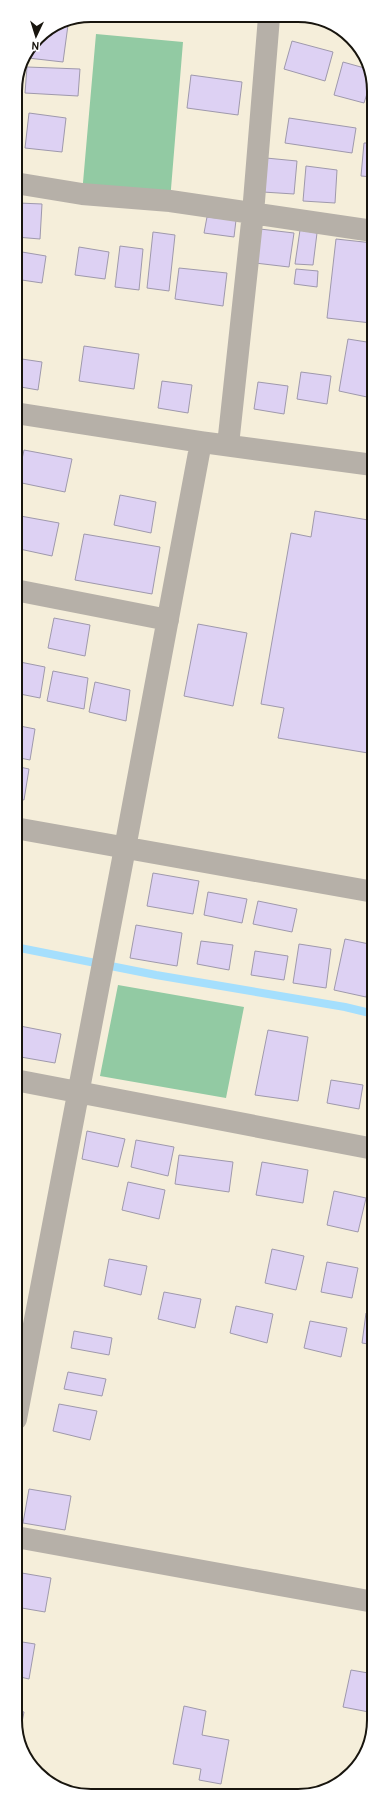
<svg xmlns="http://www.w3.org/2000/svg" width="389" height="1811" font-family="Cabin,sans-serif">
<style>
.green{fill:#92caa3}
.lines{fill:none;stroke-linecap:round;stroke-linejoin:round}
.stream{stroke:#a5dffd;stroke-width:8}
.building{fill:#ddd1f3;stroke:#9f99ac}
.minor{stroke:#b6b0a8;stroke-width:22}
.rim{fill:none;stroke:#18150e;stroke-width:2}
</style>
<rect width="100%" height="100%" fill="#f5eeda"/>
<path class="green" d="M 96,34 L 183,42 L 170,201 L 82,194 Z
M 118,985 L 244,1007 L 226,1098 L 100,1076 Z"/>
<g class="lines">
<path class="stream" d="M 15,947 L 156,975 L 345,1007 L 374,1014"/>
</g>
<path class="building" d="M 57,24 L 68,25 L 63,62 L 28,58 L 37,37 Z
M 292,41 L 333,52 L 325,81 L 284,69 Z
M 343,62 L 368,69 L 372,78 L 364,103 L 334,95 Z
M 27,67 L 80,69 L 78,96 L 25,93 Z
M 191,75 L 242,82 L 238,115 L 187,108 Z
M 29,113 L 66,118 L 62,152 L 25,148 Z
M 289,118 L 356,128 L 352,153 L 285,143 Z
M 364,143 L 373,143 L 373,177 L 361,176 Z
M 266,158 L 297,161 L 294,194 L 263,192 Z
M 306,166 L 337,170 L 335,203 L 303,201 Z
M 19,203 L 42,204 L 40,239 L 16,237 Z
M 207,217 L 236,220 L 234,237 L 204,233 Z
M 260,229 L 294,233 L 289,267 L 255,263 Z
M 300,230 L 317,233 L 313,265 L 295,264 Z
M 153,232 L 175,235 L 169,291 L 147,288 Z
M 336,239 L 373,243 L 373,298 L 371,323 L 327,318 Z
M 120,246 L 143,249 L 139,290 L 115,287 Z
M 79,247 L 109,252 L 105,279 L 75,275 Z
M 16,251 L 46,256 L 42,283 L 15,279 Z
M 179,268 L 227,273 L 223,306 L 175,299 Z
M 296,269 L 318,271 L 317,287 L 294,284 Z
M 348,339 L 373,343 L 373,358 L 367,397 L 339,391 Z
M 84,346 L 139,354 L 134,389 L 79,381 Z
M 15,358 L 42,362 L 38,390 L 15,386 Z
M 301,372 L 331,376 L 327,404 L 297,399 Z
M 162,381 L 192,385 L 188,413 L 158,408 Z
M 258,382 L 288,386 L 284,414 L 254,409 Z
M 24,450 L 72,459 L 65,492 L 17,482 Z
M 120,495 L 156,502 L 151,533 L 114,525 Z
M 315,511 L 374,521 L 374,754 L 278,738 L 284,708 L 261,704 L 291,533 L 311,537 Z
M 15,515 L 59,523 L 52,556 L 15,548 Z
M 84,534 L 160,547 L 152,594 L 75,580 Z
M 54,618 L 90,625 L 85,656 L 48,648 Z
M 198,624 L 247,633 L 233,706 L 184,696 Z
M 15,661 L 45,667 L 40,698 L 15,693 Z
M 53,671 L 88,678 L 84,709 L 47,701 Z
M 95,682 L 130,690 L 126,721 L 89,712 Z
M 15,725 L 35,729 L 30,760 L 15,757 Z
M 15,766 L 29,769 L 24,800 L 15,798 Z
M 374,849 L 374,868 L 370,868 Z
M 153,873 L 199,881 L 193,914 L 147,906 Z
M 208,892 L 247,899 L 242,923 L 204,915 Z
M 258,901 L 297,909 L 292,932 L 253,924 Z
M 136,925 L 182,933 L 177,966 L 130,958 Z
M 345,939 L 374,945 L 374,962 L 366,997 L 334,990 Z
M 201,941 L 233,945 L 229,970 L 197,964 Z
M 299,944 L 331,949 L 326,988 L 293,983 Z
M 255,951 L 288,956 L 284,980 L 251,975 Z
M 15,1025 L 61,1034 L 55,1063 L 15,1056 Z
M 268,1030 L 308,1037 L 298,1101 L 255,1095 Z
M 331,1080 L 363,1085 L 359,1109 L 327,1103 Z
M 87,1131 L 125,1139 L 118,1167 L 82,1159 Z
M 136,1140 L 174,1147 L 168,1176 L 131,1167 Z
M 179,1155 L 233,1162 L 229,1192 L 175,1184 Z
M 262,1162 L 308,1170 L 303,1203 L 256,1195 Z
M 128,1182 L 165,1190 L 159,1219 L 122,1210 Z
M 334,1191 L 366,1198 L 358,1232 L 327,1225 Z
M 272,1249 L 304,1256 L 296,1290 L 265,1283 Z
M 109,1259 L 147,1266 L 141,1295 L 104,1286 Z
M 327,1262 L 358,1268 L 352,1298 L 321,1292 Z
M 164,1292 L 201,1299 L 195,1328 L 158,1319 Z
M 236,1306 L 273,1314 L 267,1343 L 230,1333 Z
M 366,1313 L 374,1314 L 374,1345 L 362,1343 Z
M 310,1321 L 347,1328 L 341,1357 L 304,1348 Z
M 74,1331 L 112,1338 L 109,1355 L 71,1348 Z
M 68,1372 L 106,1379 L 102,1396 L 64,1389 Z
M 59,1404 L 97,1411 L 90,1440 L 53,1431 Z
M 29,1489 L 71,1496 L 65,1530 L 23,1523 Z
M 16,1572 L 51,1578 L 45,1612 L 16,1607 Z
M 16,1641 L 35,1644 L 29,1679 L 16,1676 Z
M 351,1670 L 374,1674 L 374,1713 L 343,1707 Z
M 184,1706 L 206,1711 L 202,1735 L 229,1740 L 221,1784 L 199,1780 L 201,1769 L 173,1764 Z
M 16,1710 L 24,1712 L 19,1738 L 16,1730 Z"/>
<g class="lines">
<path class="minor" d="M 15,183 L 82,194 L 170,201 L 373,231
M 15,413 L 201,442 L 373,465
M 228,445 L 253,213 L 269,17
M 15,590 L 168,620
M 15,828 L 374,892
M 15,1080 L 374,1149
M 16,1419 L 125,848 L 201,442
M 16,1537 L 374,1602"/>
</g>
<path d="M0 0H389V1811H0ZM91 22H298A69 69 0 0 1 367 91V1720A69 69 0 0 1 298 1789H91A69 69 0 0 1 22 1720V91A69 69 0 0 1 91 22Z" fill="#fff" fill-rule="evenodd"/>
<path class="rim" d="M91 22H298A69 69 0 0 1 367 91V1720A69 69 0 0 1 298 1789H91A69 69 0 0 1 22 1720V91A69 69 0 0 1 91 22Z"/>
<g transform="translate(36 36) rotate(184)" stroke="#ffffff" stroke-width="3" paint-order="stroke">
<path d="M0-3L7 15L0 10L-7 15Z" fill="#18150e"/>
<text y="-6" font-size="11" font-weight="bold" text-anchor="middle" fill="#18150e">N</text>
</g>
</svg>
